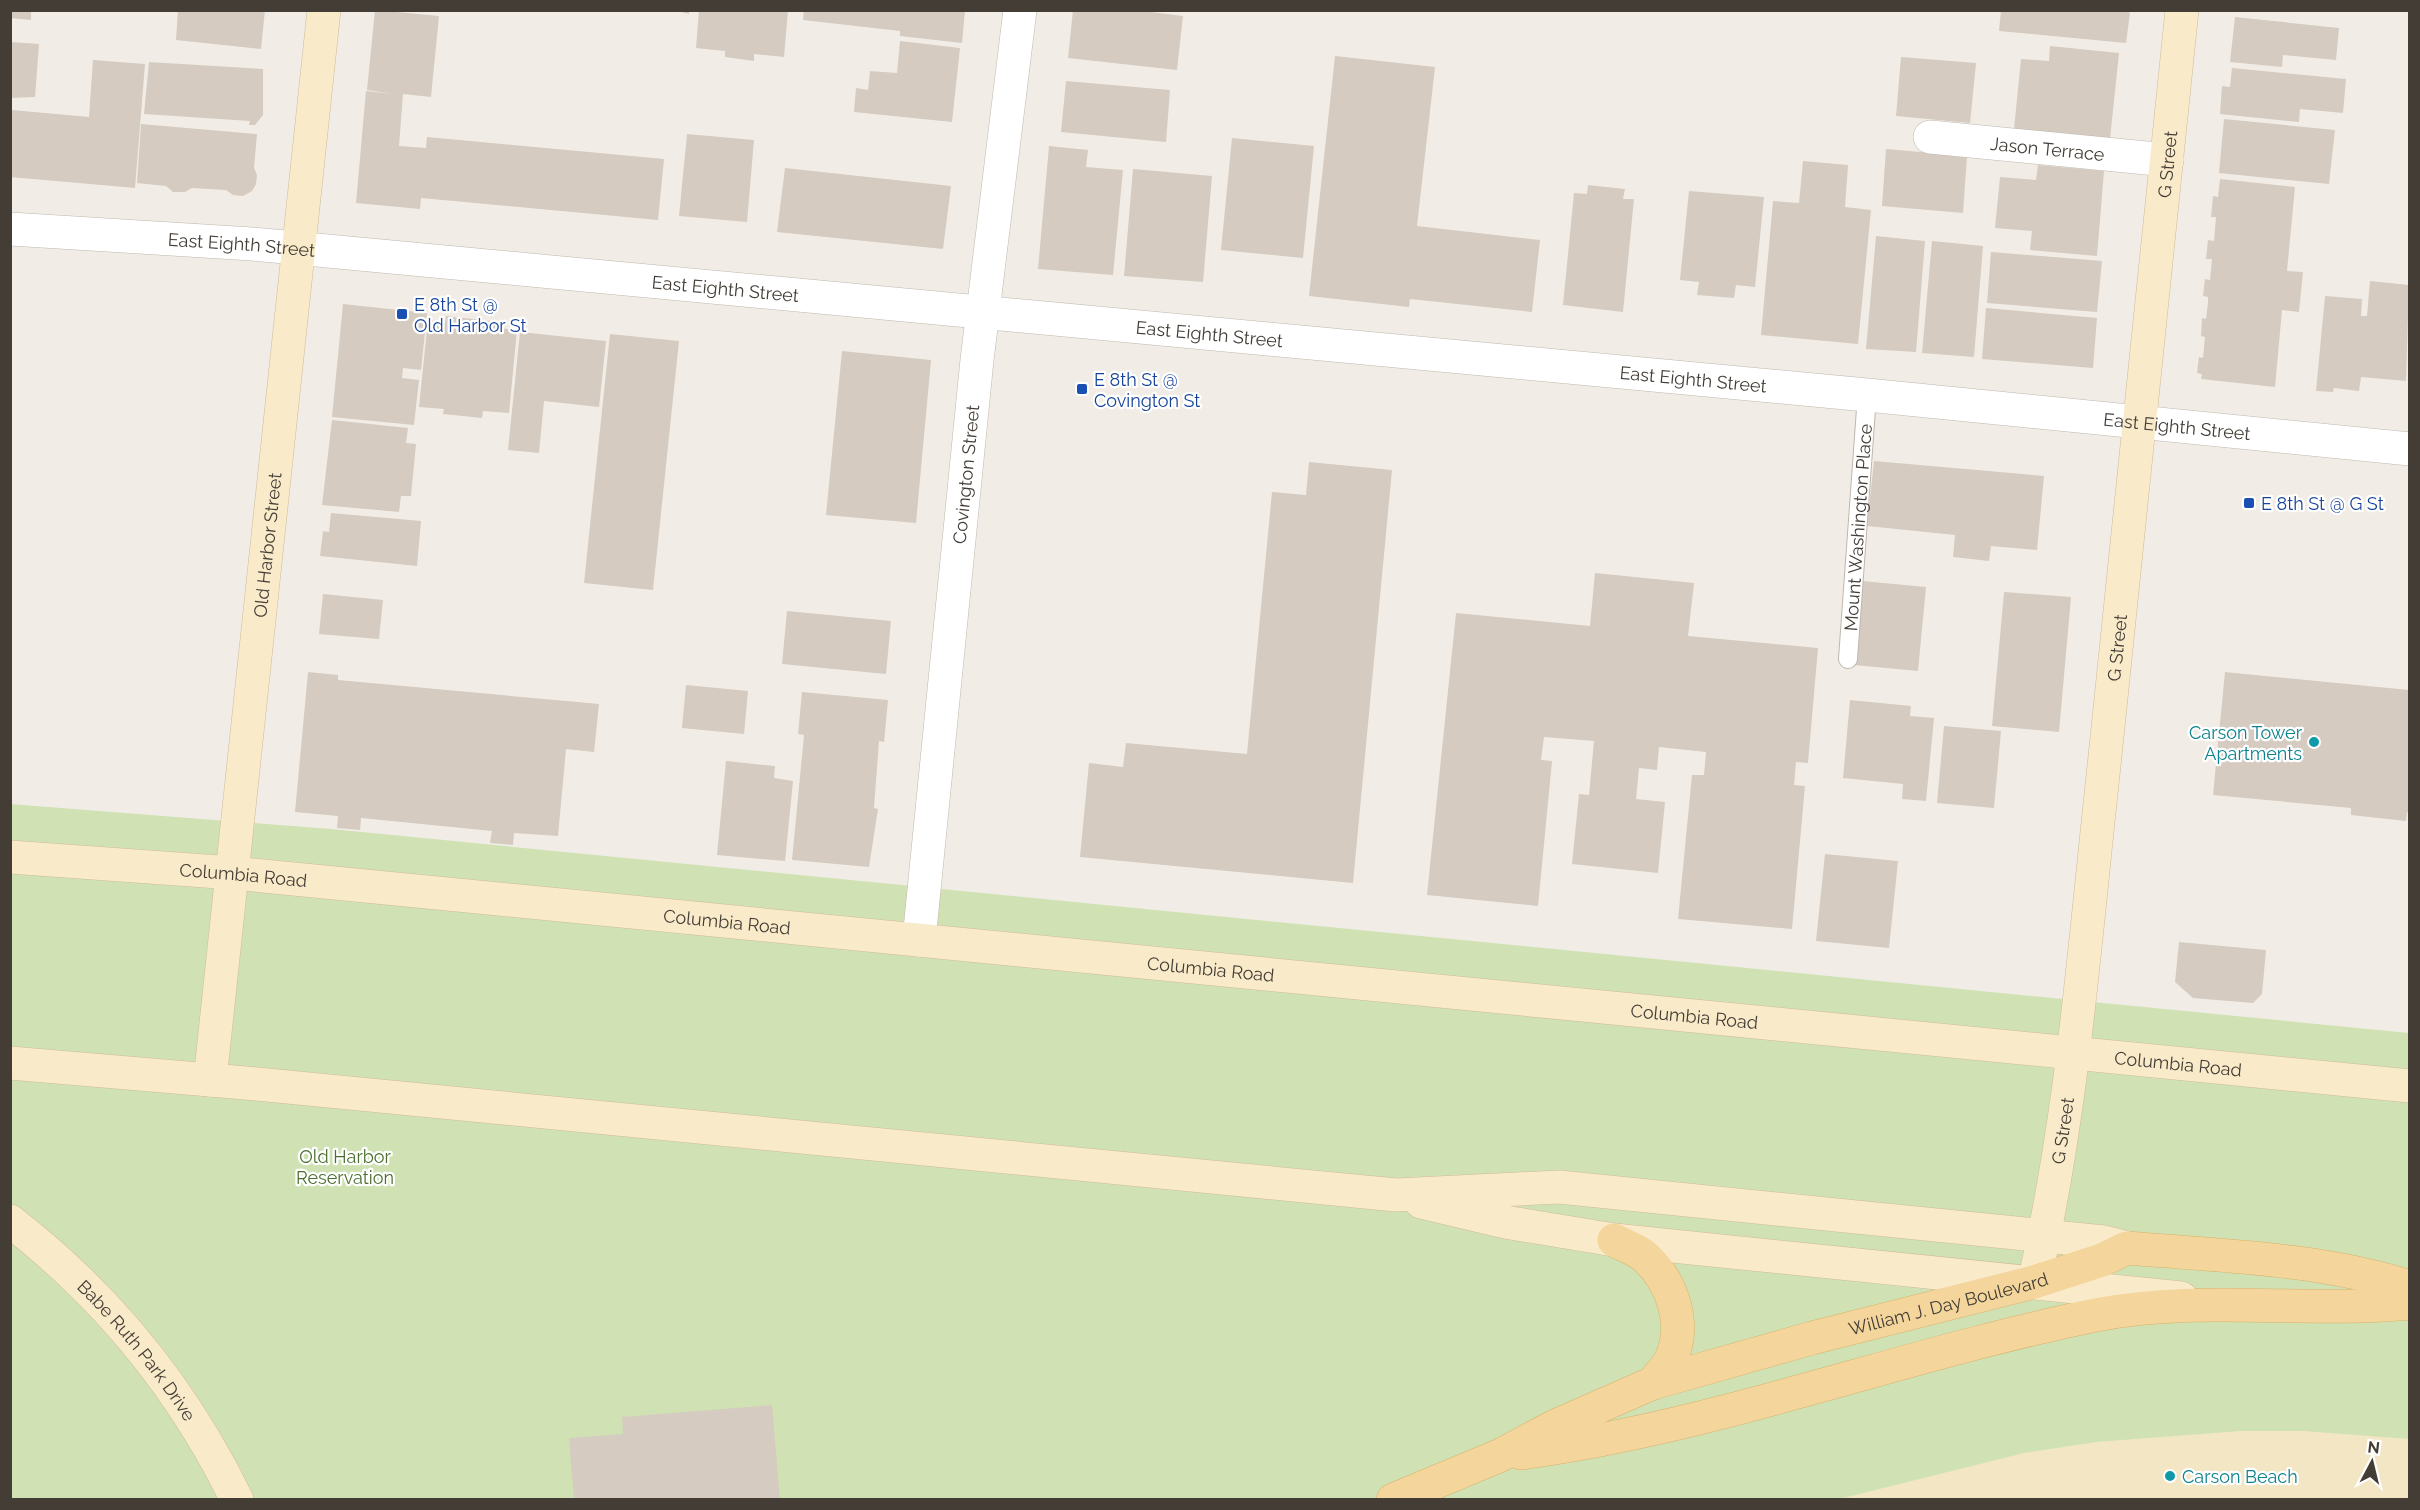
<svg xmlns="http://www.w3.org/2000/svg" width="2420" height="1510" font-family="Raleway,sans-serif">
<style>
.green{fill:#d0e2b3}
.sand{fill:#f2e6c5}
.building{fill:#d5cbc0}
.lines{fill:none;stroke-linecap:round;stroke-linejoin:round}
.lane-casing{stroke:#bfb7ad;stroke-width:20}
.street-casing{stroke:#bfb7ad;stroke-width:34}
.secondary-casing{stroke:#cdbc9a;stroke-width:34}
.primary-casing{stroke:#d7b16f;stroke-width:34}
.lane{stroke:#fff;stroke-width:18}
.street{stroke:#fff;stroke-width:33}
.secondary{stroke:#f9eac9;stroke-width:33}
.primary{stroke:#f4d69d;stroke-width:33}
.transit-dot{fill:#1a4fb4;stroke:#fff;stroke-width:2}
.culture-dot{fill:#0f9aa8;stroke:#fff;stroke-width:2}
.labels{text-anchor:middle;dominant-baseline:central;stroke-width:4.5;stroke-linejoin:round;paint-order:stroke}
.street-label{font-size:18px;fill:#433d36;stroke:#fff}
.transit-label{font-size:18px;fill:#164399;stroke:#fff;text-anchor:start}
.culture-label{font-size:18px;fill:#0d838f;stroke:#fff;text-anchor:end}
.park-label{font-size:18px;fill:#4c6f30;stroke:#fff}
</style>
<rect width="100%" height="100%" fill="#f1ede6"/>
<path class="green" d="M 10,804 L 331,829 L 2409,1033 L 2409,1499 L 11,1499 Z"/>
<path class="sand" d="M 2241,1431 L 2304,1431 L 2409,1439 L 2409,1499 L 1839,1499 L 2024,1453 L 2096,1442 Z"/>
<path class="building" d="M 10,10 L 31,10 L 31,20 L 10,18 Z
M 178,10 L 265,10 L 261,49 L 176,40 Z
M 375,10 L 439,16 L 431,97 L 403,94 L 399,146 L 426,148 L 427,137 L 664,159 L 658,220 L 421,198 L 420,209 L 356,203 L 366,91 L 394,94 L 367,90 Z
M 673,10 L 689,10 L 689,14 Z
M 699,10 L 788,10 L 784,57 L 754,54 L 754,61 L 725,57 L 725,51 L 696,48 Z
M 804,10 L 965,10 L 962,43 L 900,36 L 900,31 L 803,20 Z
M 1073,10 L 1134,10 L 1183,16 L 1177,70 L 1068,58 Z
M 2001,10 L 2125,10 L 2130,13 L 2126,43 L 1999,31 Z
M 2235,17 L 2339,28 L 2336,60 L 2283,55 L 2282,67 L 2230,62 Z
M 900,41 L 960,48 L 952,122 L 854,112 L 856,88 L 868,90 L 870,71 L 897,73 Z
M 10,42 L 39,44 L 35,97 L 10,98 Z
M 2050,46 L 2119,53 L 2110,139 L 2014,129 L 2021,59 L 2049,61 Z
M 1335,56 L 1435,67 L 1417,226 L 1540,240 L 1532,312 L 1410,299 L 1409,307 L 1309,296 Z
M 1901,57 L 1976,63 L 1970,123 L 1896,116 Z
M 93,60 L 145,64 L 135,188 L 10,177 L 12,110 L 89,117 Z
M 149,62 L 263,69 L 263,115 L 255,125 L 249,125 L 250,121 L 144,114 Z
M 2232,68 L 2346,79 L 2343,113 L 2300,109 L 2299,122 L 2220,114 L 2222,86 L 2230,87 Z
M 1066,81 L 1170,90 L 1166,142 L 1061,132 Z
M 2224,119 L 2335,130 L 2329,184 L 2219,173 Z
M 141,124 L 257,134 L 254,168 L 257,175 L 256,184 L 252,191 L 243,196 L 233,195 L 226,190 L 192,188 L 185,192 L 173,192 L 166,186 L 137,183 Z
M 687,134 L 754,140 L 747,222 L 679,216 Z
M 1232,138 L 1314,146 L 1303,258 L 1221,250 Z
M 1049,146 L 1088,150 L 1086,167 L 1123,170 L 1113,275 L 1038,269 Z
M 1886,149 L 1967,156 L 1963,213 L 1882,206 Z
M 1803,161 L 1848,165 L 1845,207 L 1871,210 L 1858,344 L 1761,335 L 1773,201 L 1799,203 Z
M 2038,165 L 2104,171 L 2097,256 L 2030,250 L 2032,231 L 1995,228 L 2000,177 L 2036,180 Z
M 785,168 L 951,186 L 943,249 L 777,232 Z
M 1133,169 L 1212,176 L 1203,282 L 1124,276 Z
M 2220,179 L 2295,187 L 2287,271 L 2303,272 L 2299,312 L 2282,310 L 2275,387 L 2201,379 L 2202,374 L 2197,373 L 2199,357 L 2203,358 L 2205,337 L 2201,336 L 2202,318 L 2206,319 L 2208,303 L 2208,297 L 2203,296 L 2205,279 L 2210,280 L 2212,259 L 2206,259 L 2208,240 L 2214,241 L 2216,217 L 2211,217 L 2213,196 L 2218,197 Z
M 1588,185 L 1625,189 L 1623,199 L 1634,199 L 1623,312 L 1563,305 L 1574,193 L 1587,194 Z
M 1689,191 L 1764,197 L 1755,287 L 1736,285 L 1734,298 L 1697,295 L 1699,282 L 1680,280 Z
M 1876,236 L 1925,241 L 1916,352 L 1866,349 Z
M 1932,241 L 1983,246 L 1974,357 L 1922,353 Z
M 1991,252 L 2102,261 L 2097,312 L 1987,303 Z
M 2370,281 L 2409,285 L 2406,381 L 2361,377 L 2359,391 L 2334,388 L 2333,392 L 2316,391 L 2325,296 L 2362,299 L 2361,316 L 2367,316 Z
M 343,304 L 427,313 L 421,370 L 403,368 L 402,378 L 419,380 L 414,425 L 332,417 Z
M 1986,308 L 2097,318 L 2093,368 L 1982,359 Z
M 446,316 L 500,322 L 499,328 L 517,330 L 509,413 L 483,411 L 482,418 L 443,414 L 444,409 L 419,407 L 428,320 L 445,323 Z
M 520,332 L 606,341 L 599,407 L 544,401 L 539,453 L 508,450 Z
M 610,334 L 679,341 L 653,590 L 584,583 Z
M 842,351 L 931,360 L 916,523 L 826,515 Z
M 332,420 L 408,428 L 406,443 L 416,444 L 411,496 L 401,496 L 399,512 L 322,505 Z
M 1874,461 L 2044,476 L 2037,550 L 1991,546 L 1989,561 L 1953,557 L 1955,535 L 1867,526 Z
M 1309,462 L 1392,470 L 1353,883 L 1080,857 L 1089,763 L 1123,767 L 1126,743 L 1247,754 L 1272,492 L 1306,495 Z
M 331,513 L 421,521 L 417,566 L 320,556 L 323,531 L 329,532 Z
M 1595,573 L 1694,583 L 1688,636 L 1818,648 L 1808,763 L 1796,762 L 1794,785 L 1805,786 L 1792,929 L 1678,919 L 1692,775 L 1704,775 L 1706,752 L 1659,747 L 1657,770 L 1639,768 L 1636,799 L 1665,802 L 1658,873 L 1572,864 L 1579,794 L 1589,795 L 1594,741 L 1544,737 L 1541,760 L 1552,761 L 1538,906 L 1427,895 L 1456,613 L 1590,626 Z
M 1862,581 L 1926,587 L 1918,671 L 1854,665 Z
M 2004,592 L 2071,597 L 2059,732 L 1992,726 Z
M 323,594 L 383,600 L 379,639 L 319,634 Z
M 787,611 L 891,621 L 886,674 L 782,664 Z
M 308,672 L 338,675 L 338,680 L 599,704 L 594,752 L 566,749 L 558,836 L 514,833 L 513,845 L 490,843 L 492,831 L 361,818 L 360,830 L 337,828 L 338,816 L 295,812 Z
M 2225,672 L 2409,690 L 2409,813 L 2407,812 L 2406,821 L 2351,815 L 2351,808 L 2213,795 Z
M 686,685 L 748,691 L 744,734 L 682,728 Z
M 802,692 L 888,700 L 884,742 L 879,741 L 874,808 L 878,809 L 869,867 L 792,860 L 804,735 L 798,734 Z
M 1850,700 L 1911,706 L 1910,716 L 1934,718 L 1926,801 L 1902,799 L 1903,784 L 1843,778 Z
M 1944,726 L 2001,731 L 1994,808 L 1937,803 Z
M 726,761 L 775,766 L 774,778 L 793,781 L 785,861 L 717,855 Z
M 1825,854 L 1898,861 L 1889,948 L 1816,941 Z
M 2179,942 L 2266,950 L 2262,994 L 2253,1003 L 2193,998 L 2175,982 Z
M 772,1405 L 780,1500 L 574,1500 L 569,1438 L 623,1434 L 622,1417 Z"/>
<g class="lines">
<g class="lane-casing">
<g id="lane">
<path id="s1" d="M 1848,659 L 1867,395"/>
</g>
</g>
<g class="street-casing">
<g id="street">
<path id="s2" d="M 1930,137 L 2167,160"/>
<path id="s3" d="M 10,229 L 252,244 L 1867,395 L 2410,449"/>
<path id="s4" d="M 919,940 L 977,360 L 1020,10"/>
</g>
</g>
<g class="secondary-casing">
<g id="secondary">
<path id="s5" d="M 10,857 L 233,873 L 2410,1086"/>
<path d="M 10,1063 L 257,1084 L 1396,1195 L 1559,1187 L 2104,1242 L 2127,1248"/>
<path id="s6" d="M 210,1080 L 324,10"/>
<path d="M 1421,1202 L 1505,1222 L 1614,1240 L 2181,1298"/>
<path id="s7" d="M 10,1221 C 107,1296 183,1389 237,1500"/>
<path id="s8" d="M 2034,1282 C 2073,1113 2085,938 2104,766 C 2131,514 2158,262 2182,10"/>
</g>
</g>
<g class="primary-casing">
<g id="primary">
<path d="M 1614,1240 C 1623,1245 1635,1249 1643,1255 C 1672,1280 1688,1325 1670,1361 C 1666,1369 1658,1376 1653,1383"/>
<path d="M 1521,1453 C 1716,1427 1903,1354 2096,1315 C 2200,1295 2305,1313 2410,1303"/>
<path id="s9" d="M 1393,1500 L 1501,1455 L 1555,1426 L 1653,1383 L 1812,1338 L 2034,1282 L 2102,1260 L 2127,1248 C 2222,1256 2318,1258 2410,1287"/>
</g>
</g>
<use href="#lane" class="lane"/>
<use href="#street" class="street"/>
<use href="#secondary" class="secondary"/>
<use href="#primary" class="primary"/>
</g>
<g class="transit-dot">
<rect x="396" y="308" width="12" height="12" rx="3"/>
<rect x="1076" y="383" width="12" height="12" rx="3"/>
<rect x="2243" y="497" width="12" height="12" rx="3"/>
</g>
<g class="culture-dot">
<circle cx="2314" cy="742" r="6"/>
<circle cx="2170" cy="1476" r="6"/>
</g>
<g class="labels">
<g class="street-label">
<text stroke="none"><textPath href="#s2" startOffset="118">Jason Terrace</textPath></text>
<text stroke="none"><textPath href="#s8" startOffset="1126">G Street</textPath></text>
<text stroke="none"><textPath href="#s3" startOffset="232">East Eighth Street</textPath></text>
<text stroke="none"><textPath href="#s3" startOffset="718">East Eighth Street</textPath></text>
<text stroke="none"><textPath href="#s3" startOffset="1204">East Eighth Street</textPath></text>
<text stroke="none"><textPath href="#s3" startOffset="1690">East Eighth Street</textPath></text>
<text stroke="none"><textPath href="#s3" startOffset="2176">East Eighth Street</textPath></text>
<text stroke="none"><textPath href="#s4" startOffset="468">Covington Street</textPath></text>
<text stroke="none"><textPath href="#s1" startOffset="132">Mount Washington Place</textPath></text>
<text stroke="none"><textPath href="#s6" startOffset="538">Old Harbor Street</textPath></text>
<text stroke="none"><textPath href="#s8" startOffset="640">G Street</textPath></text>
<text stroke="none"><textPath href="#s5" startOffset="234">Columbia Road</textPath></text>
<text stroke="none"><textPath href="#s5" startOffset="720">Columbia Road</textPath></text>
<text stroke="none"><textPath href="#s5" startOffset="1206">Columbia Road</textPath></text>
<text stroke="none"><textPath href="#s5" startOffset="1692">Columbia Road</textPath></text>
<text stroke="none"><textPath href="#s5" startOffset="2178">Columbia Road</textPath></text>
<text stroke="none"><textPath href="#s8" startOffset="154">G Street</textPath></text>
<text stroke="none"><textPath href="#s9" startOffset="591">William J. Day Boulevard</textPath></text>
<text stroke="none"><textPath href="#s7" startOffset="182">Babe Ruth Park Drive</textPath></text>
</g>
<g class="transit-label">
<text x="414" y="304">E 8th St @<tspan x="414" dy="21">Old Harbor St</tspan></text>
<text x="1094" y="379">E 8th St @<tspan x="1094" dy="21">Covington St</tspan></text>
<text x="2261" y="503">E 8th St @ G St</text>
</g>
<g class="culture-label">
<text x="2302" y="732">Carson Tower<tspan x="2302" dy="21">Apartments</tspan></text>
<text x="2182" y="1476" text-anchor="start">Carson Beach</text>
</g>
<g class="park-label">
<text x="345" y="1156">Old Harbor<tspan x="345" dy="21">Reservation</tspan></text>
</g>
</g>
<rect width="2420" height="1510" fill="none" stroke="#433d36" stroke-width="24"/>
<g transform="translate(2372 1462) rotate(7)" stroke="#ffffff" stroke-width="4.5" paint-order="stroke">
<path d="M0-4.5L10 22L0 15L-10 22Z" fill="#433d36"/>
<text y="-9" font-size="16" font-weight="bold" text-anchor="middle" fill="#433d36">N</text>
</g>
</svg>
